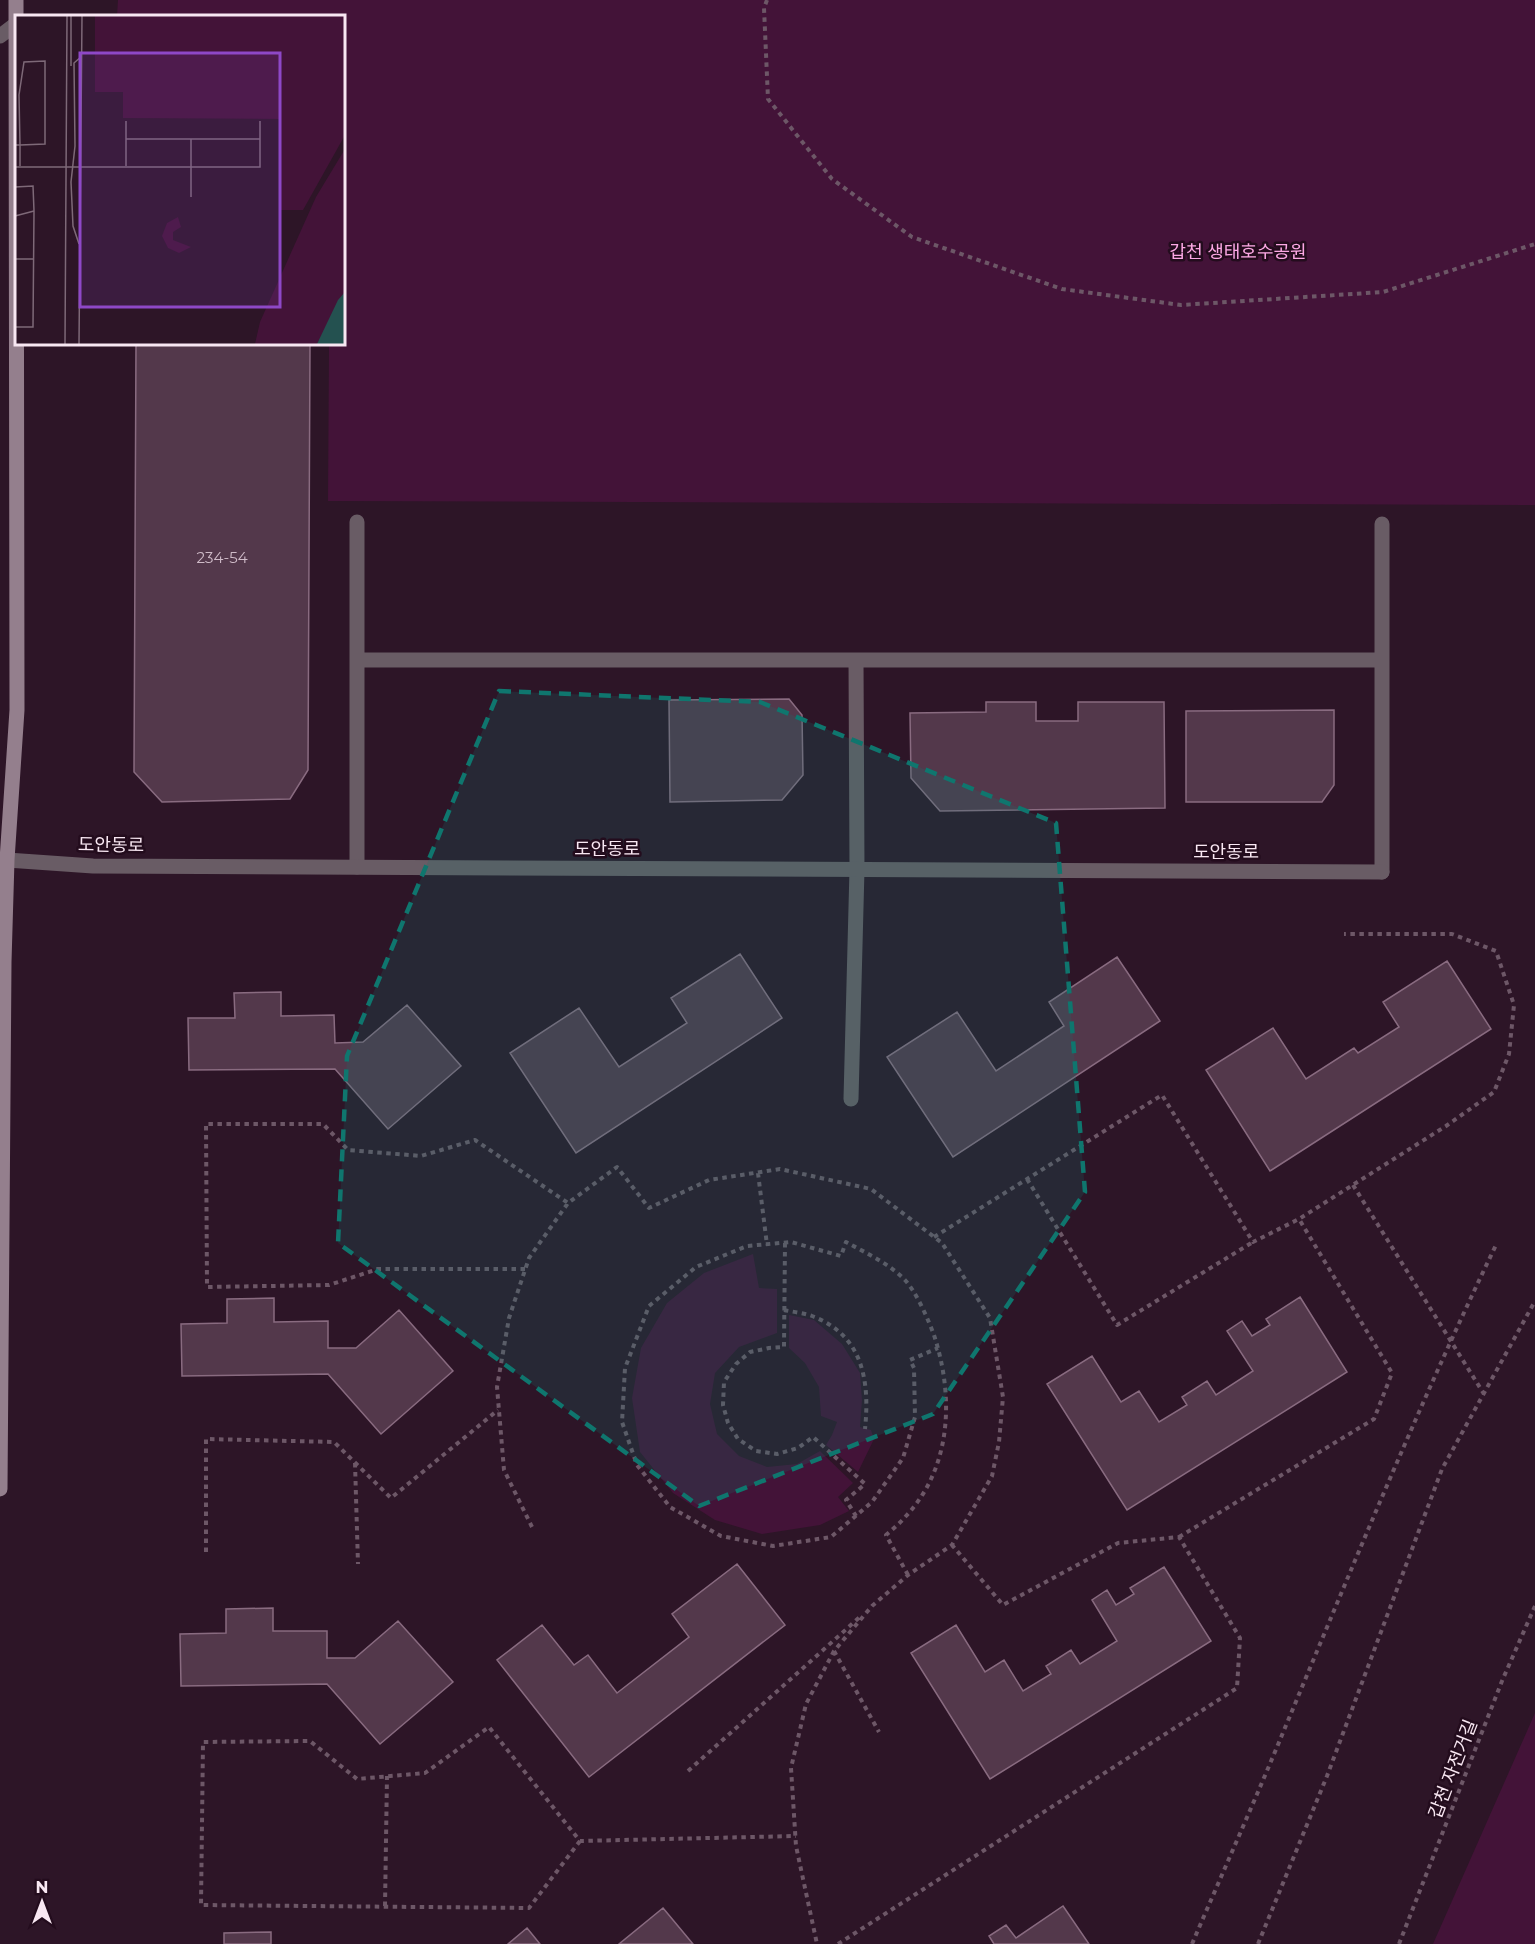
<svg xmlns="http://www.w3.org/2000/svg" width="1535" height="1944" font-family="Montserrat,'Noto Sans KR',sans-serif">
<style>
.green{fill:#431338}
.building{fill:#53384b;stroke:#896b80;stroke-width:1.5}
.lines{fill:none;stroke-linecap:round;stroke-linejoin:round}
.path{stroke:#6d5767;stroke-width:4;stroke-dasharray:4.5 4.5;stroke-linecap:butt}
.lane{stroke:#695c65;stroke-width:15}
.street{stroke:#695c65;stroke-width:15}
.secondary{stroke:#947f8d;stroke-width:15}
.marked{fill:#0f766e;fill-opacity:0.2;stroke:#0f766e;stroke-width:4.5;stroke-dasharray:12 8;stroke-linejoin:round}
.labels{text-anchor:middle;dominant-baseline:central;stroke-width:5;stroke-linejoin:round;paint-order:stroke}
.number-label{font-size:15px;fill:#cfbbc8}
.park-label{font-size:18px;fill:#fca8e4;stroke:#230c1d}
.street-label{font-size:18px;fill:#f8e7f2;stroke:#230c1d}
.inset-road{fill:none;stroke:#7e6978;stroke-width:1.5}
.view{fill:#8e48c7;fill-opacity:0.15;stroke:#8e48c7;stroke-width:3}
.inset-edge{fill:none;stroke:#f8e7f2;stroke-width:3}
</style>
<rect width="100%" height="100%" fill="#2d1527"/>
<path class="green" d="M 118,0 L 1535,0 L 1535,505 L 328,501 L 329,344 L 344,344 L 344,16 L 117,16 Z
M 753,1254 L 759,1288 L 777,1289 L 777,1333 L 739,1347 L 715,1373 L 710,1404 L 717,1434 L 739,1456 L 767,1467 L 797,1464 L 820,1451 L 853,1483 L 838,1497 L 849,1511 L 820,1525 L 762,1534 L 715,1520 L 673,1493 L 640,1452 L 632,1398 L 641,1348 L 667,1303 L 704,1273 Z
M 789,1315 L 814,1320 L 842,1344 L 860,1373 L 862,1400 L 860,1427 L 871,1430 L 874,1439 L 858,1472 L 826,1445 L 832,1435 L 837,1422 L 821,1416 L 819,1387 L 805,1363 L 789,1348 Z
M 1535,1713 L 1535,1944 L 1433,1944 Z"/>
<path class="building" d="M 136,344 L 310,344 L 308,770 L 290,799 L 162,802 L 134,772 Z
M 789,699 L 802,715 L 803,775 L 782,800 L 670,802 L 669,700 Z
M 986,702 L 1036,702 L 1036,721 L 1078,721 L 1078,702 L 1164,702 L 1165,808 L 940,811 L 911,778 L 910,713 L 986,712 Z
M 1334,710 L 1334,785 L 1322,802 L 1186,802 L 1186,711 Z
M 740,954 L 782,1018 L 576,1153 L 510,1053 L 579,1008 L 619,1067 L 687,1023 L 671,998 Z
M 1117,957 L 1160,1021 L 953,1157 L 887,1057 L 957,1012 L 996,1071 L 1064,1026 L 1049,1002 Z
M 1447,961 L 1491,1029 L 1270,1171 L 1206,1070 L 1273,1028 L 1306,1079 L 1354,1048 L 1358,1053 L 1399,1027 L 1383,1002 Z
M 281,992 L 281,1016 L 334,1015 L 335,1043 L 363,1042 L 407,1005 L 461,1066 L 388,1129 L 335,1069 L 189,1070 L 188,1018 L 235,1018 L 234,993 Z
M 1300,1297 L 1347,1372 L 1127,1510 L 1047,1384 L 1092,1356 L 1121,1402 L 1139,1391 L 1159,1422 L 1187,1405 L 1182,1397 L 1207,1381 L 1216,1395 L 1253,1371 L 1227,1331 L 1242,1321 L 1252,1336 L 1270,1325 L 1266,1319 Z
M 274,1298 L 274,1322 L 328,1321 L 328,1348 L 356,1348 L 399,1310 L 453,1371 L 381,1434 L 328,1374 L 182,1376 L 181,1324 L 227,1323 L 227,1299 Z
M 737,1564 L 785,1625 L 589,1777 L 497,1660 L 542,1625 L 574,1665 L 588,1655 L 617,1693 L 689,1637 L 672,1614 Z
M 1164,1567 L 1211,1641 L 990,1779 L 911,1653 L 956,1625 L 985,1672 L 1004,1660 L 1023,1691 L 1051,1674 L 1046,1666 L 1071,1650 L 1080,1664 L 1117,1641 L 1092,1600 L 1107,1590 L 1116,1605 L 1134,1594 L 1130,1588 Z
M 273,1608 L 273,1631 L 327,1631 L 327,1658 L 355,1658 L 398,1621 L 453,1682 L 380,1744 L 327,1684 L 181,1686 L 180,1634 L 226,1633 L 226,1609 Z
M 1063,1906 L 1089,1944 L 994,1944 L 989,1936 L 1006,1925 L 1016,1938 Z
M 663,1908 L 693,1944 L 619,1944 Z
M 527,1928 L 540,1944 L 508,1944 Z
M 271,1932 L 271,1944 L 224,1944 L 224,1933 Z"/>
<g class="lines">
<path class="path" d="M 767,0 L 764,8 L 768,99 L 832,179 L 912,237 L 1062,289 L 1181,305 L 1383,292 L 1535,244
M 758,1173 L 767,1245
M 1027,1179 L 1117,1325 L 1253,1242
M 1353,1185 L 1484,1394
M 934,1237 L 1162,1095 L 1253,1242 L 1299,1219 L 1446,1126 L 1494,1092 L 1509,1054 L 1514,1005 L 1496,951 L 1452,934 L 1344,934
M 785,1243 L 784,1347 L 769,1348 L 750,1352 L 736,1364 L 724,1382 L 723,1405 L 728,1423 L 738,1439 L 756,1451 L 777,1454 L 798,1448 L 813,1437 L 865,1484 L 846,1500 L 856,1516
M 525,1269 L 378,1269 L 329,1285 L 207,1287 L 206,1124 L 323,1124 L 348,1150 L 421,1156 L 475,1140 L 568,1203
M 784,1310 C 793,1312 804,1313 812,1316 C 863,1335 870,1381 865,1429
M 355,1463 L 358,1564
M 532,1527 L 504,1470 L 497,1387 L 509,1318 L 529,1258 L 568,1203 L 617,1167 L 649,1208 L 709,1180 L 780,1169 L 871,1189 L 942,1243 L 990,1318 L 1003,1397 L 999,1442 L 992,1476 L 952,1545 L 908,1575 L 872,1606 L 834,1651 L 806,1704 L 791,1768 L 796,1846 L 817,1944
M 1179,1537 L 1374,1419 L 1392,1373 L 1299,1219
M 206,1552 L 206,1439 L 334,1442 L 391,1498 L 498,1410
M 908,1575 L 886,1535 C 893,1529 900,1523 906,1516 C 952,1467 954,1396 934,1335 C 928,1319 916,1291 904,1279 C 888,1263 866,1253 846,1242 L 841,1256 L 791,1242 L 747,1246 L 696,1267 L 649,1306 L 625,1368 L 622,1422 L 637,1465 L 670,1507 L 721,1536 L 773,1546 L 831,1537 L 872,1502 L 903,1458 L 915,1417 L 914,1368 L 910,1360 L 938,1348
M 834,1651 L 879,1732
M 688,1771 L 861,1616
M 580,1841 L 529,1908 L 201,1905 L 203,1742 L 310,1741 L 357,1779 L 425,1773 L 489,1727 L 580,1841 L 796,1836
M 385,1906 L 387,1776
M 838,1944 L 1237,1688 L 1240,1638 L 1179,1537 L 1118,1543 L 1003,1605 L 952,1545
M 1192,1944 C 1222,1874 1253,1805 1282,1735 C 1351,1570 1419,1404 1497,1243
M 1258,1944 L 1327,1776 L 1442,1469 L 1535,1301
M 1399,1944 L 1502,1681 L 1535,1606"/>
<path class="lane" d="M 0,36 L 16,24
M 357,522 L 357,867
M 1382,524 L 1382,872
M 357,660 L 1382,660
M 851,1099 L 857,869 L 856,660"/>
<path class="street" d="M 7,860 L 93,866 L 1382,872"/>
<path class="secondary" d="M 0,1489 L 4,962 L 7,860 L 17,710 L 16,0"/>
</g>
<path class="marked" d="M 499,691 L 760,702 L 1056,823 L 1085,1192 L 933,1414 L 699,1506 L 338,1243 L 347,1056 Z"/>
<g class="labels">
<g class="number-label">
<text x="222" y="557">234-54</text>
</g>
<g class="park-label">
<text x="1238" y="252">갑천 생태호수공원</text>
</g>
<g class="street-label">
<text transform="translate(111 845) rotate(1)">도안동로</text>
<text x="607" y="849">도안동로</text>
<text x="1226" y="852">도안동로</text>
<text transform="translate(1453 1769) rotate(-69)">갑천 자전거길</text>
</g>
</g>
<g transform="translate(15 15)">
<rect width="330" height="330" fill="#2d1527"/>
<path d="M 80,1 L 330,1 L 330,120 L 288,195 L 266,195 L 266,104 L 108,103 L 108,77 L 80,77 ZM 330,134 L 330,277 L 302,329 L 240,329 L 245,307 L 301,182 ZM 163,202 L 166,212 L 158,217 L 158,225 L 176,232 L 164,238 L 153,233 L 147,221 L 152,208 Z" fill="#431338"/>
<path d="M 330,277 L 330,329 L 302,329 L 323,285 Z" fill="#245150"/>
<path class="inset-road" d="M 56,1 L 56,51M 111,106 L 111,151M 111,124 L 245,124M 0,130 L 5,130 L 30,129 L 30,46 L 9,47 L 4,80 L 5,130 L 5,151M 0,152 L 245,152 L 245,106M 0,172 L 18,171 L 19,196 L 18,312 L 0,312M 176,182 L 176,124M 0,201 L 19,196M 64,229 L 58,211 L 56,167 L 60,131 L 59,48 L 67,41M 0,244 L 19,244M 50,329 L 52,1M 64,329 L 67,1"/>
<path class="view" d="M 65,38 L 265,38 L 265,292 L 65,292 Z"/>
<rect width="330" height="330" class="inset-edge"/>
</g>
<g transform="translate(42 1902)" stroke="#230c1d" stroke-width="4.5" paint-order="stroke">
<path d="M0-4.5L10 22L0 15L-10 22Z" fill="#f8e7f2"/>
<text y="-9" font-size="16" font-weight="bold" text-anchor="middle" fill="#f8e7f2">N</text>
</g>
</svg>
